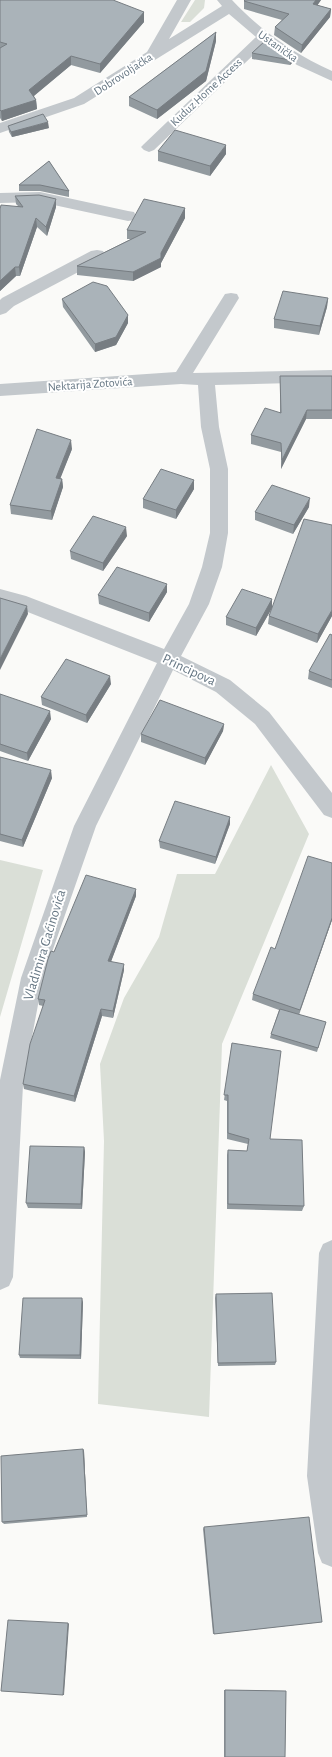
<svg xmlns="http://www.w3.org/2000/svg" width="332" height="1757" font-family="'Alegreya Sans',sans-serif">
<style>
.green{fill:#dadfd7}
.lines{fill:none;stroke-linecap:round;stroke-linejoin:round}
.minor{fill:#c3c8cc;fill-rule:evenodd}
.wall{fill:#929a9f}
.shaded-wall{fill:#777d82}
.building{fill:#aab3b9;stroke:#777d82}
.labels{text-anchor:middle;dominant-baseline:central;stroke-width:4;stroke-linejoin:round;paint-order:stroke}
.far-street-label{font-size:12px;fill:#657683;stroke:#fff}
.street-label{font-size:14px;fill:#657683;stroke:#fff}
</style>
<rect width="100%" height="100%" fill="#fafaf8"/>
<path class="green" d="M 195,0 L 205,0 L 204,8 L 190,22 L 181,22 Z
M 271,765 L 309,834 L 222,1044 L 209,1417 L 98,1404 L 104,1141 L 100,1064 L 124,998 L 159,937 L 177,874 L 215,874 Z
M 0,860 L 43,870 L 0,1017 Z"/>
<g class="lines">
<path class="minor" d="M 177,0 L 191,0 L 169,39 L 222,6 L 217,0 L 232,0 C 260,30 294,54 332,71 L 332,81 L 297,65 L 265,44 L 154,150 L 149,152 L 144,150 L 141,147 L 144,144 L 256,37 L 229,14 L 84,104 L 0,133 L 0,123 L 74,98 L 147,52 Z
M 40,192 L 128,211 L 134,212 L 136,216 L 134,220 L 128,221 L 40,202 L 0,203 L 0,193 Z
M 97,250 L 103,251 L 105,255 L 103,259 L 14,306 L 6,313 L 0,315 L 0,300 L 2,298 L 91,251 Z
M 231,293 L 237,294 L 239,298 L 193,373 L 332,370 L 332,382 L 215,385 L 219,427 L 228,469 L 228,533 L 222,567 L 209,604 L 181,656 L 230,680 L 269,712 L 332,793 L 332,818 L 324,815 L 255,724 L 216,692 L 173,670 L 96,826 L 43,978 L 23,1085 L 13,1277 L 9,1286 L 0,1290 L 0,1080 L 21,978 L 74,826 L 157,663 L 15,607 L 0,603 L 0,589 L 26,596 L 164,649 L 189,604 L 202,567 L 210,533 L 210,469 L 201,427 L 198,385 L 181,384 L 0,396 L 0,384 L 176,372 L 225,294 Z
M 332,1240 L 332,1567 L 322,1563 L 318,1553 L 307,1476 L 319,1253 L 323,1244 Z"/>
</g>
<path class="wall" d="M 0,0 L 144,12 L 144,22 L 100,73 L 71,65 L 34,96 L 36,100 L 37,109 L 2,121 L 0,118 Z
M 321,0 L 317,5 L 331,9 L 330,17 L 301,53 L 274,35 L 275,27 L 282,20 L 244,9 L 244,1 Z
M 216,32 L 216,41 L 206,81 L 157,119 L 129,106 L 129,97 Z
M 252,53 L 292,58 L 292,63 L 290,65 L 252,59 Z
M 8,126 L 49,128 L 12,137 L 9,132 Z
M 158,151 L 226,154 L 210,176 L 158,161 Z
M 49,161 L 69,191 L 69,197 L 40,191 L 19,191 L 19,185 Z
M 15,196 L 56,207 L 47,236 L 37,227 L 20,276 L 16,276 L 0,291 L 0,209 L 18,206 L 16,204 Z
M 185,208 L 185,218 L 161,263 L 161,267 L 133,281 L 77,275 L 77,266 L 131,239 L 127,239 L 127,230 Z
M 328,298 L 327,307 L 319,335 L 274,328 L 274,319 Z
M 62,299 L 128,323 L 116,345 L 95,352 L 63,307 Z
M 280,376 L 332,376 L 332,419 L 306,419 L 281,469 L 281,452 L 251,444 L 251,435 L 280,412 Z
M 72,449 L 60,478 L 62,479 L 63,487 L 52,520 L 11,514 L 10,505 Z
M 194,480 L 194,489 L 176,519 L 143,508 L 143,499 Z
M 309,507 L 293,534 L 255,520 L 255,512 Z
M 127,536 L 103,571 L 71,559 L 70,551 Z
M 167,592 L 149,622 L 99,604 L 98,595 Z
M 272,599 L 272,608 L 256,636 L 226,625 L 226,617 Z
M 269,616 L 332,616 L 317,643 L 268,624 Z
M 332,635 L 332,688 L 308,679 L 309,671 Z
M 111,684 L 87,723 L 42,705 L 41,697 Z
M 0,694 L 51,719 L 28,761 L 0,751 Z
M 224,724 L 223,731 L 205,765 L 141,742 L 141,734 Z
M 0,758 L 52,778 L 23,847 L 0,841 Z
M 230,824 L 215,864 L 160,848 L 159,841 Z
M 332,863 L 332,920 L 299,1015 L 326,1022 L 317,1052 L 270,1038 L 271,1034 L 279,1010 L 252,1000 L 253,994 L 275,949 Z
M 136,889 L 136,896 L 111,961 L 124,970 L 113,1018 L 102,1016 L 75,1102 L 24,1089 L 23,1084 L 43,1006 L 39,1005 L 38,999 L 54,952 Z
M 232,1043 L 270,1139 L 304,1206 L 302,1211 L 227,1209 L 227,1155 L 228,1150 L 247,1151 L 248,1144 L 227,1139 L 227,1101 L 224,1100 Z
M 84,1147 L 85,1152 L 82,1209 L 28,1208 L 26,1203 Z
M 216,1294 L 276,1362 L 275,1365 L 218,1366 L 215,1298 Z
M 83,1302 L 81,1359 L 20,1358 L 19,1355 Z
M 83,1449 L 84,1451 L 87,1517 L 4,1524 L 2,1522 Z
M 204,1527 L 322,1622 L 213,1634 L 203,1529 Z
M 224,1690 L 286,1691 L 285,1757 L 224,1757 Z"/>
<path class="shaded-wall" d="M 316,0 L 321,0 L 313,12 L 313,4 Z
M 331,9 L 330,17 L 301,53 L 302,45 Z
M 144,12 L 144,22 L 100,73 L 100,64 Z
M 216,32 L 216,41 L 206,81 L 157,119 L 157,110 Z
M 71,56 L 71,65 L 30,99 L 29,90 Z
M 292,58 L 292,63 L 290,65 L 290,60 Z
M 36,100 L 37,109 L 2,121 L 1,111 Z
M 48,122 L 49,128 L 12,137 L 11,132 Z
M 226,145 L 226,154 L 210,176 L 210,166 Z
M 56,199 L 56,207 L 47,236 L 46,227 Z
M 185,208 L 185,218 L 161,263 L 161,253 Z
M 36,218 L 37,227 L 20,276 L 19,267 Z
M 161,258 L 161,267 L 133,281 L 133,272 Z
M 15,267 L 16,276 L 0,291 L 0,281 Z
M 328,298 L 327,307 L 319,335 L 320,326 Z
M 128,315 L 128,323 L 116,345 L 95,352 L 95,344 Z
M 307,410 L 306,419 L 281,469 L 282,460 Z
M 71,440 L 72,449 L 57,487 L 56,478 Z
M 62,479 L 63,487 L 52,520 L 51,511 Z
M 194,480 L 194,489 L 176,519 L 176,510 Z
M 310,498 L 309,507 L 293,534 L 294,525 Z
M 126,527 L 127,536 L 103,571 L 103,563 Z
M 167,584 L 167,592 L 149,622 L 149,613 Z
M 272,599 L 272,608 L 256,636 L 256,628 Z
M 27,606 L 28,614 L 0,670 L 0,659 Z
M 332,610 L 332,616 L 317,643 L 318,634 Z
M 110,676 L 111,684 L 87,723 L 86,715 Z
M 50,711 L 51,719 L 28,761 L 27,753 Z
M 224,724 L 223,731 L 205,765 L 205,758 Z
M 51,770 L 52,778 L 23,847 L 22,840 Z
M 230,817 L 230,824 L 215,864 L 216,857 Z
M 136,889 L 136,896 L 109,967 L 108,961 Z
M 332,918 L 332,920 L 298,1016 L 300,1010 Z
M 124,964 L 124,970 L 113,1018 L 113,1011 Z
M 101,1009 L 102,1016 L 75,1102 L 74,1096 Z
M 84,1147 L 85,1152 L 82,1209 L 81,1204 Z
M 82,1298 L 83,1302 L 81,1359 L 80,1355 Z
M 83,1449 L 84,1451 L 87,1517 L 87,1515 Z
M 68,1623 L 69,1624 L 64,1695 L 63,1695 Z"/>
<path class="building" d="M 0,0 L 113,0 L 144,12 L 100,64 L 71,56 L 29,90 L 36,100 L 1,111 L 0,110 L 0,48 L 7,44 L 0,42 Z
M 245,0 L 316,0 L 313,4 L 331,9 L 302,45 L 275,27 L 289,14 L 244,1 Z
M 216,32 L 206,71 L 157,110 L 129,97 Z
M 266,40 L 292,58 L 290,60 L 252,53 Z
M 43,114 L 48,122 L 11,132 L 8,126 Z
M 175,130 L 226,145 L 210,166 L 158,151 Z
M 49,161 L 69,191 L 40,185 L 19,185 Z
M 39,195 L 56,199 L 46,227 L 36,218 L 19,267 L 15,267 L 0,281 L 0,209 L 1,205 L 23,207 L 15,196 Z
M 144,199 L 185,208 L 161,253 L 161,258 L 133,272 L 77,266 L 146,232 L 127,230 Z
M 93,282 L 107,286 L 128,315 L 116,337 L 95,344 L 62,299 Z
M 283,291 L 328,298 L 320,326 L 274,319 Z
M 280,376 L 332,376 L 332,410 L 307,410 L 282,460 L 281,443 L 251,435 L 265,408 L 281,413 Z
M 37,429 L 71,440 L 56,478 L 62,479 L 51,511 L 10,505 Z
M 161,469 L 194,480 L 176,510 L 143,499 Z
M 272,485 L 310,498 L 294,525 L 255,512 Z
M 93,516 L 126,527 L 103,563 L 70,551 Z
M 304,519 L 332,525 L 332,610 L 318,634 L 269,616 Z
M 117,567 L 167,584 L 149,613 L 98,595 Z
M 242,589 L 272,599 L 256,628 L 226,617 Z
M 0,598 L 27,606 L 0,659 Z
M 330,634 L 332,635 L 332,680 L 309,671 Z
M 66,659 L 110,676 L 86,715 L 41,697 Z
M 0,694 L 50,711 L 27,753 L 0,744 Z
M 160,700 L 224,724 L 205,758 L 141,734 Z
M 0,757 L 51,770 L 22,840 L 0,834 Z
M 175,801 L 230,817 L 216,857 L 159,841 Z
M 308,856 L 332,863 L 332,918 L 300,1010 L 253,994 L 271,947 L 275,949 Z
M 86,875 L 136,889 L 108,961 L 124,964 L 113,1011 L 101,1009 L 74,1096 L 23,1084 L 30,1044 L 45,1000 L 38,999 L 48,959 L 51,951 L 54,952 Z
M 280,1009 L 326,1022 L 318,1048 L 271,1034 Z
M 232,1043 L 281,1051 L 270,1139 L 302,1140 L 304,1206 L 228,1204 L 228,1150 L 247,1151 L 249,1139 L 228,1133 L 228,1095 L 224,1095 Z
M 30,1146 L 84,1147 L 81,1204 L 26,1203 Z
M 272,1293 L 276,1362 L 218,1363 L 216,1294 Z
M 23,1298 L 82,1298 L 80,1355 L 19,1355 Z
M 83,1449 L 87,1515 L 2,1522 L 1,1456 Z
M 309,1517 L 322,1622 L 214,1634 L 204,1527 Z
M 8,1620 L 68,1623 L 63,1695 L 1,1691 Z
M 225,1690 L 286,1691 L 285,1757 L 225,1757 Z"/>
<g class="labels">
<g class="far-street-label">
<text transform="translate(278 46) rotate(35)">Ustanička</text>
<text transform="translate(123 74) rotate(-33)">Dobrovoljačka</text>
<text transform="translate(206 92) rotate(-43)">Kuduz Home Access</text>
<text transform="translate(90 384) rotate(-4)">Nektarija Zotovića</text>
</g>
<g class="street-label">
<text transform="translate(189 670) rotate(25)">Principova</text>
<text transform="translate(45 945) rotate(-73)">Vladimira Gaćinovića</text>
</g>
</g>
</svg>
